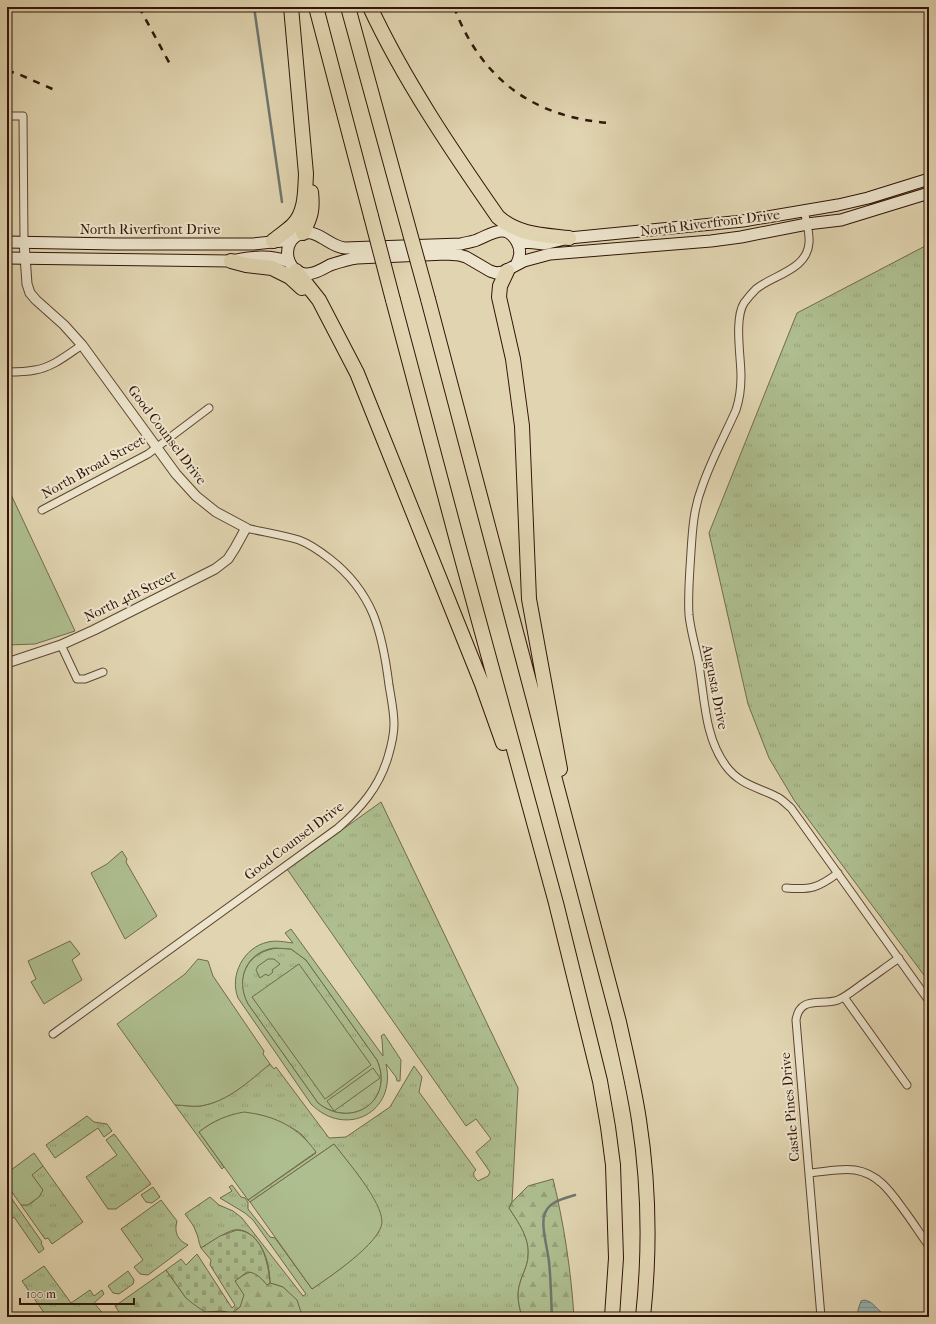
<svg xmlns="http://www.w3.org/2000/svg" width="936" height="1324" font-family="'IM FELL French Canon',serif">
<style>
.grass{fill:url(#grass-tufts);stroke:#706a4c}
.forest{fill:url(#forest-firs);stroke:#706a4c}
.cemetery{fill:url(#cemetery-stones);stroke:#706a4c}
.green{fill:#aebe8f;stroke:#706a4c;fill-rule:evenodd}
.water{fill:url(#water-rules);stroke:#6e766f}
.lines{fill:none;stroke-linecap:round;stroke-linejoin:round}
.stream{stroke:#6e766f;stroke-width:2.5}
.minor-casing{stroke:#5e4532;stroke-width:9}
.tertiary-casing{stroke:#5e4532;stroke-width:11}
.secondary-casing{stroke:#321508;stroke-width:13}
.motorway-casing{stroke:#321508;stroke-width:16}
.minor{stroke:#ece4cc;stroke-width:7}
.tertiary{stroke:#ece4cc;stroke-width:9}
.secondary{stroke:#ece4cc;stroke-width:11}
.motorway{stroke:#e1d5b1;stroke-width:14}
.rail{stroke:#321508;stroke-width:2.5;stroke-dasharray:7 7;stroke-linecap:butt}
.motorway-bridge-casing{stroke:#321508;stroke-width:16;stroke-linecap:butt}
.motorway-bridge{stroke:#e1d5b1;stroke-width:14}
.labels{text-anchor:middle;dominant-baseline:central;stroke-width:4;stroke-linejoin:round;paint-order:stroke}
.street-label{font-size:14px;fill:#321508;stroke:#ece4cc}
</style>
<defs>
<pattern id="grass-tufts" width="24" height="20" patternUnits="userSpaceOnUse"><rect width="24" height="20" fill="#aebe8f"/><path d="M3 7l-1-3M5 7V3M7 7l1-3M15 17l-1-3M17 17v-4M19 17l1-3" fill="none" stroke="#96a27a"/></pattern>
<pattern id="forest-firs" width="22" height="20" patternUnits="userSpaceOnUse"><rect width="22" height="20" fill="#aebe8f"/><path d="M5 1l3.5 6h-7zM16 11l3.5 6h-7z" fill="#96a27a"/></pattern>
<pattern id="cemetery-stones" width="16" height="16" patternUnits="userSpaceOnUse"><rect width="16" height="16" fill="#aebe8f"/><path d="M2 7V4a2 2 0 0 1 4 0v3zM10 15v-3a2 2 0 0 1 4 0v3z" fill="#96a27a"/></pattern>
<pattern id="water-rules" width="6" height="5" patternUnits="userSpaceOnUse"><rect width="6" height="5" fill="#96b7b4"/><path d="M0 2.5h6" fill="none" stroke="#829c99"/></pattern>
</defs>
<rect width="100%" height="100%" fill="#e1d5b1"/>
<filter id="stains"><feTurbulence type="fractalNoise" baseFrequency=".005" numOctaves="4"/><feColorMatrix values="0 0 0 0 .2 0 0 0 0 .09 0 0 0 0 .02 0 0 0 .5 -.17"/></filter>
<radialGradient id="worn" r=".72"><stop offset=".6" stop-color="#630" stop-opacity="0"/><stop offset="1" stop-color="#630" stop-opacity=".3"/></radialGradient>
<path class="grass" d="M 929,244 L 929,982 L 794,800 L 769,758 L 748,704 L 709,533 L 797,313 Z
M 381,802 L 518,1088 L 512,1202 L 509,1208 C 518,1222 530,1238 528,1256 C 528,1265 522,1275 520,1283 C 516,1295 519,1306 522,1317 L 299,1317 L 302,1315 L 289,1293 L 283,1287 L 270,1283 C 270,1276 269,1268 267,1261 C 264,1248 251,1227 234,1230 C 223,1233 212,1242 201,1248 C 198,1241 199,1238 196,1232 C 194,1225 189,1220 185,1214 L 210,1197 L 219,1205 L 233,1211 L 242,1218 L 303,1296 L 306,1294 L 253,1220 L 245,1213 L 220,1198 L 232,1191 L 229,1187 L 232,1185 L 241,1197 L 245,1198 L 248,1202 L 248,1209 L 270,1237 L 275,1238 L 312,1289 C 336,1272 360,1256 379,1232 L 361,1179 L 334,1144 L 250,1202 L 248,1200 L 316,1153 C 311,1146 306,1139 301,1134 C 295,1129 288,1126 282,1123 C 252,1108 226,1111 199,1132 L 224,1167 L 222,1169 L 175,1105 C 184,1105 192,1107 200,1106 C 228,1102 249,1080 270,1064 L 274,1069 L 276,1067 L 329,1138 L 346,1137 L 390,1107 L 414,1066 L 422,1077 L 419,1092 L 476,1170 L 474,1172 C 473,1176 475,1178 478,1181 L 488,1176 L 490,1172 L 476,1152 L 491,1139 L 476,1119 L 466,1126 L 287,869 Z
M 279,948 L 291,949 L 306,960 L 377,1060 C 395,1100 352,1130 318,1103 L 248,1004 C 233,977 249,950 279,948 Z
M 87,1116 L 94,1122 L 107,1124 L 112,1131 L 104,1137 L 98,1128 L 55,1158 L 46,1145 Z
M 114,1134 L 115,1135 L 151,1184 L 116,1209 L 108,1209 L 86,1177 L 117,1155 L 106,1140 Z
M 43,1166 L 83,1222 L 52,1244 L 48,1238 L 45,1239 L 21,1205 C 34,1205 35,1200 42,1190 L 31,1174 Z
M 153,1187 L 160,1197 L 152,1203 L 146,1202 L 141,1195 Z
M 7,1192 L 42,1242 L 41,1243 L 44,1249 L 39,1253 L 14,1217 L 7,1222 Z
M 161,1200 L 177,1221 C 174,1232 177,1240 188,1245 L 148,1275 L 140,1274 L 134,1267 L 143,1260 L 121,1229 Z
M 44,1266 L 71,1303 L 90,1290 L 94,1296 L 102,1290 L 104,1294 L 94,1303 L 106,1317 L 47,1317 L 22,1281 Z
M 128,1271 L 134,1280 L 133,1284 L 119,1294 L 113,1293 L 108,1286 Z"/>
<path class="forest" d="M 553,1179 C 564,1224 571,1271 574,1317 L 522,1317 C 519,1306 516,1295 520,1283 C 522,1275 528,1265 528,1256 C 530,1238 518,1222 509,1208 L 512,1202 L 528,1186 Z
M 166,1270 L 186,1298 L 210,1312 L 222,1311 L 232,1313 L 240,1307 L 235,1281 C 251,1269 254,1269 267,1285 L 270,1283 L 283,1287 L 297,1300 L 302,1315 L 299,1317 L 115,1317 L 119,1312 L 115,1306 Z"/>
<path class="cemetery" d="M 237,1230 C 262,1232 268,1262 270,1283 L 267,1285 C 262,1279 256,1272 247,1272 L 235,1281 L 244,1295 L 240,1307 L 232,1313 L 222,1311 L 205,1312 L 192,1303 L 186,1298 L 166,1270 L 181,1259 L 186,1265 L 197,1254 L 232,1308 L 235,1305 L 210,1265 L 211,1260 L 201,1248 L 220,1236 Z"/>
<path class="green" d="M 7,486 L 75,631 L 35,644 L 7,645 Z
M 122,851 L 127,859 L 126,862 L 157,916 L 125,939 L 91,873 L 107,864 Z
M 291,929 L 383,1056 L 382,1039 L 381,1036 L 384,1034 L 401,1060 L 400,1081 L 397,1081 L 396,1077 L 386,1064 C 397,1112 346,1139 311,1104 L 238,998 C 229,975 244,947 268,942 C 276,940 285,942 293,943 L 285,933 ZM 274,948 L 291,949 L 306,960 L 377,1060 C 395,1100 352,1130 318,1103 L 248,1004 C 235,980 246,952 274,948 Z
M 70,941 L 80,954 L 72,960 L 82,980 L 44,1004 L 31,982 L 36,979 L 28,961 Z
M 198,959 L 208,961 L 213,976 L 264,1051 L 263,1054 L 270,1064 C 249,1081 228,1102 200,1106 C 192,1107 184,1105 175,1105 L 117,1024 L 185,974 Z
M 268,959 L 274,959 L 280,964 L 272,970 L 273,972 L 268,976 L 266,974 L 260,978 L 256,970 L 258,966 Z
M 299,964 L 371,1065 L 325,1099 L 252,997 Z
M 373,1068 L 380,1078 L 334,1111 L 327,1101 Z
M 244,1112 C 276,1116 298,1127 316,1152 L 248,1200 L 199,1132 C 213,1121 227,1115 244,1112 Z
M 334,1144 C 347,1161 382,1201 382,1222 C 381,1243 328,1278 312,1289 L 250,1202 Z
M 34,1153 L 43,1166 L 32,1175 L 43,1190 L 39,1197 L 28,1205 L 21,1205 L 7,1185 L 7,1173 Z"/>
<path class="water" d="M 864,1300 C 872,1301 875,1307 881,1312 C 883,1314 887,1315 890,1317 L 858,1317 L 858,1310 L 861,1301 Z"/>
<g class="lines">
<path class="stream" d="M 254,7 L 282,202
M 552,1317 C 551,1299 551,1280 549,1262 C 548,1250 540,1224 545,1213 C 550,1201 563,1199 575,1195"/>
<g class="minor-casing">
<path id="minor" d="M 7,116 L 23,116 L 24,242
M 804,210 C 806,221 810,232 809,243 C 807,270 773,275 756,289 C 752,293 747,299 744,303 C 734,319 741,357 741,376 C 741,388 740,398 736,410 C 725,435 711,460 702,487 C 692,512 692,540 690,567 C 689,583 688,600 689,615 C 691,635 698,653 700,672 C 705,705 706,739 726,766 C 740,785 758,787 777,797 C 782,799 787,805 791,808 L 929,1001
M 7,372 C 16,372 26,372 35,370 C 53,367 67,355 82,345
M 42,510 L 148,454 L 209,408
M 61,645 L 77,679 L 85,679 L 103,672
M 786,888 C 811,890 818,888 838,873
M 844,997 L 907,1085
M 53,1034 L 338,828 C 361,808 379,787 388,757 C 391,747 394,735 394,724 C 394,711 391,698 389,685 C 386,661 382,636 373,614 C 364,593 348,573 330,559 C 321,552 310,544 299,540 C 282,535 263,532 246,528
M 809,1173 C 824,1172 840,1168 855,1170 C 880,1174 892,1194 906,1213 C 914,1224 921,1235 929,1246
M 821,1317 L 796,1020 C 800,995 821,1006 838,1000 C 847,996 854,990 861,985 C 874,976 886,967 899,958"/>
</g>
<g class="tertiary-casing">
<path id="tertiary" d="M 7,663 L 61,645 L 94,630 L 215,569 L 228,559 L 235,548 L 246,528 L 216,512 L 196,496 L 176,474 L 82,345 L 64,325 L 36,300 L 30,293 L 27,284 L 24,242"/>
</g>
<g class="secondary-casing">
<path id="secondary" d="M 517,241 L 544,244 L 569,238 L 743,221 L 838,205 L 868,198 L 929,179
M 7,242 L 115,244 L 253,244 L 282,241
M 7,258 L 231,261 C 250,257 271,254 289,262
M 516,265 C 520,258 521,249 517,242 C 507,223 493,233 479,239 C 474,242 467,242 461,244 L 345,248 C 330,247 320,231 305,233 C 280,236 283,273 307,274 C 315,274 323,269 330,265 C 339,262 348,259 357,258 L 446,254 L 459,255 L 466,257 L 490,271 L 496,273 L 503,272 L 524,261 L 550,254 L 711,241 L 741,237 L 807,224 L 841,220 L 929,193"/>
</g>
<g class="motorway-casing">
<path id="motorway" d="M 316,7 L 371,216
M 348,7 L 403,208
M 370,7 C 404,80 452,151 498,217 C 518,235 543,235 569,238
M 303,233 C 311,216 313,210 311,192
M 273,241 C 279,236 287,231 293,225 C 306,212 305,191 306,174 L 291,7
M 231,261 L 246,265 L 272,268 L 290,277 L 302,288
M 296,271 L 319,300 L 357,373 L 482,684 L 503,743
M 507,271 L 500,286 L 499,297 L 513,359 L 522,426 L 529,599 L 560,769
M 428,299 L 619,1022 C 626,1054 634,1087 639,1120 C 649,1185 650,1252 643,1317
M 393,300 L 456,537 L 556,903 L 600,1081 L 608,1127 L 613,1165 L 616,1258 L 612,1317"/>
</g>
<use href="#minor" class="minor"/>
<use href="#tertiary" class="tertiary"/>
<use href="#secondary" class="secondary"/>
<use href="#motorway" class="motorway"/>
<path class="rail" d="M 139,7 L 171,66
M 454,7 C 481,79 533,117 609,123
M 7,71 L 16,73 L 57,91"/>
<g class="motorway-bridge-casing">
<path id="motorway-bridge" d="M 403,208 L 428,299
M 371,216 L 393,300"/>
</g>
<use href="#motorway-bridge" class="motorway-bridge"/>
</g>
<g class="labels">
<g class="street-label">
<text transform="translate(710 223) rotate(-7)">North Riverfront Drive</text>
<text x="150" y="229">North Riverfront Drive</text>
<text transform="translate(167 435) rotate(53)">Good Counsel Drive</text>
<text transform="translate(93 467) rotate(-29)">North Broad Street</text>
<text transform="translate(130 596) rotate(-26)">North 4th Street</text>
<text transform="translate(715 687) rotate(79)">Augusta Drive</text>
<text transform="translate(294 841) rotate(-37)">Good Counsel Drive</text>
<text transform="translate(790 1107) rotate(-95)">Castle Pines Drive</text>
</g>
</g>
<rect width="936" height="1324" fill="none" stroke="#e1d5b1" stroke-width="24"/>
<rect x="8" y="8" width="920" height="1308" fill="none" stroke="#321508" stroke-width="2"/>
<rect x="12" y="12" width="912" height="1300" fill="none" stroke="#321508"/>
<path d="M20 1298v6h114v-6" fill="none" stroke="#321508" stroke-width="2"/>
<text x="26" y="1298" font-size="12" fill="#321508" stroke="#ece4cc" stroke-width="3" paint-order="stroke">100 m</text>
<rect width="100%" height="100%" filter="url(#stains)"/>
<rect width="100%" height="100%" fill="url(#worn)"/>
</svg>
